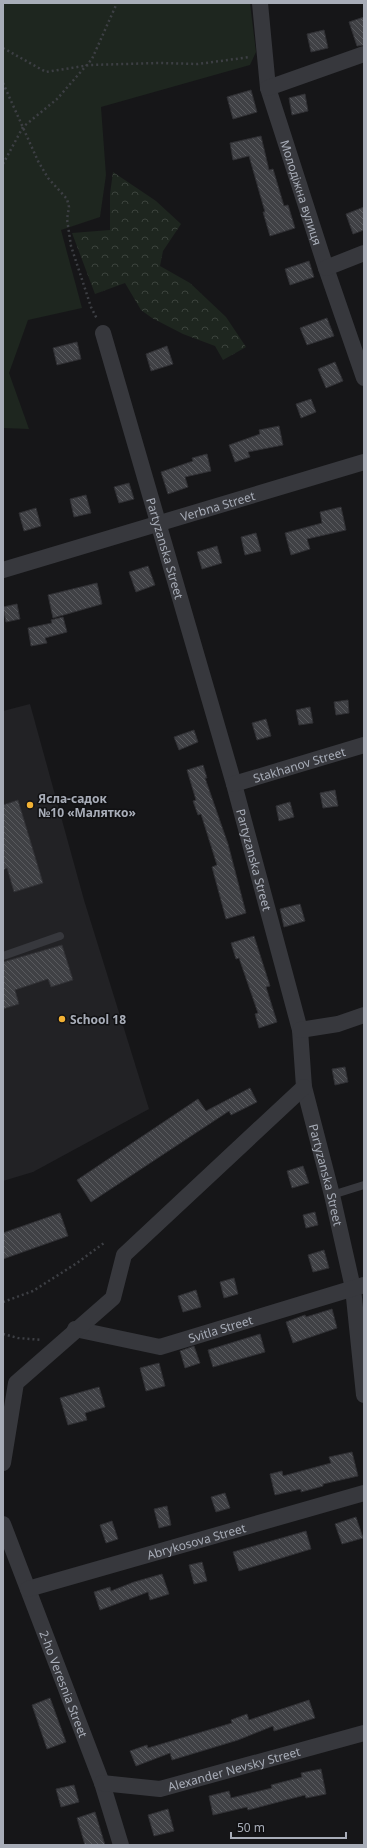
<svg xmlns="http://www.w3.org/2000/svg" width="367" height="1848" font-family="'Noto Sans',sans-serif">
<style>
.built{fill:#222225}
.grass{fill:#1e261f}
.forest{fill:url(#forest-crowns)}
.building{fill:url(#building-back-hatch);stroke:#303034}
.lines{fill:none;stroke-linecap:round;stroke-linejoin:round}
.path{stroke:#3d3f44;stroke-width:2.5;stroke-dasharray:2 3;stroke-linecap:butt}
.lane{stroke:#37383d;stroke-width:8}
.street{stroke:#37383d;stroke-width:16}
.poi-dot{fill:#f2b134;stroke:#111113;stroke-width:1.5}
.labels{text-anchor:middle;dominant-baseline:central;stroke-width:3;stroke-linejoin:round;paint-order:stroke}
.street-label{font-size:12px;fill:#a8adb8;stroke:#111113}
.poi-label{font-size:12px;font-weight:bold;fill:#a8adb8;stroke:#111113;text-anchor:start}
</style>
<defs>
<pattern id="forest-crowns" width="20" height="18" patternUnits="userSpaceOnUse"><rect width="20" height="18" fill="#1e261f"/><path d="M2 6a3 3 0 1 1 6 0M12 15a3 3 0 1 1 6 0" fill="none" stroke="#3c433d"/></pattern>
<pattern id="building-back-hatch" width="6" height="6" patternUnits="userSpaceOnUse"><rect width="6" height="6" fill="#404145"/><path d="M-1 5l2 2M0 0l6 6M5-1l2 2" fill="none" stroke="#595a5e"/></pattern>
</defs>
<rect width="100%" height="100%" fill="#161618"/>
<path class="built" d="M 30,704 L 84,900 L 149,1109 L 33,1172 L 3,1181 L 3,711 Z"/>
<path class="grass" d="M 3,3 L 250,3 L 256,52 L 250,65 L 101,107 L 106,175 L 100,217 L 61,230 L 82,308 L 28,320 L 9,373 L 29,429 L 3,428 Z"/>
<path class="forest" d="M 113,172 L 156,201 L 181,224 L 163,251 L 160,266 L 190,283 L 226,317 L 246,347 L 223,360 L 215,346 L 183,334 L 152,318 L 141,310 L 125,283 L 95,294 L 72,233 L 110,230 L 110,194 Z"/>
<path class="building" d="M 364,17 L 364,45 L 357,46 L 349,22 Z
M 324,30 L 328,48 L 311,52 L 307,34 Z
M 251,90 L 257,112 L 233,119 L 227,97 Z
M 305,94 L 308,111 L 292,115 L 289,98 Z
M 261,136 L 269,170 L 273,169 L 284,206 L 288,205 L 295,228 L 270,236 L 263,212 L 265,212 L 249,156 L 233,160 L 230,143 Z
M 364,207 L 364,230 L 353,234 L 346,214 Z
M 309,261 L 314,277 L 290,285 L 285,269 Z
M 327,318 L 334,336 L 307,345 L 300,328 Z
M 77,342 L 81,359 L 57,365 L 53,348 Z
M 167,346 L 173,364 L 151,371 L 146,354 Z
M 335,362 L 343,381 L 326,388 L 318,369 Z
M 311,399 L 316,412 L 301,418 L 296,404 Z
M 279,426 L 283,445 L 248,452 L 250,457 L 235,462 L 229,445 L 260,434 L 259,430 Z
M 207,454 L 211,471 L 185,477 L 188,487 L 168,494 L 161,472 L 193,461 L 192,458 Z
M 129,483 L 134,499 L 119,503 L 114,487 Z
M 86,495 L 91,513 L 74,517 L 70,499 Z
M 341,507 L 346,530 L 307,539 L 310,549 L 291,555 L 285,533 L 322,523 L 320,512 Z
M 36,508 L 41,526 L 24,531 L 19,513 Z
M 256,533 L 261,551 L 245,555 L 241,537 Z
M 217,546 L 222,563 L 202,569 L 197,552 Z
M 148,566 L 155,585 L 136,592 L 129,572 Z
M 97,583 L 102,604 L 53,618 L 48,595 Z
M 17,604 L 20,619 L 6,622 L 3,607 Z
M 63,617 L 67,632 L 45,638 L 47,643 L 31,646 L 28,628 L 52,623 L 51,620 Z
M 348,700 L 349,713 L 336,715 L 334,702 Z
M 310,707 L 313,723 L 299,725 L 296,710 Z
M 266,719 L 271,736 L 257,740 L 252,723 Z
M 194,730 L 198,742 L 179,750 L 174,737 Z
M 203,765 L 207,778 L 205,778 L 228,844 L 246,913 L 226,919 L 212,867 L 217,865 L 201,814 L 198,815 L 193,801 L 196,800 L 187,770 Z
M 335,790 L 338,806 L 323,808 L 320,793 Z
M 18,800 L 43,883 L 14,892 L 7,868 L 3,870 L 3,805 Z
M 290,802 L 294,817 L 279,821 L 276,806 Z
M 300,904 L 305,921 L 284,927 L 280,909 Z
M 254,936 L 270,986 L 266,987 L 277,1022 L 259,1028 L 255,1014 L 258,1013 L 239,958 L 236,959 L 231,943 Z
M 62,945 L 73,980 L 51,987 L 48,979 L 15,990 L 19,1004 L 3,1009 L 3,962 Z
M 345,1067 L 348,1082 L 335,1085 L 332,1069 Z
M 250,1088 L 257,1102 L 231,1115 L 229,1111 L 91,1202 L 77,1180 L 198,1099 L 206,1111 Z
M 303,1166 L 309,1183 L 292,1188 L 287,1171 Z
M 315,1212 L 318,1225 L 306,1228 L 303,1215 Z
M 60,1213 L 68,1236 L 3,1259 L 3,1233 Z
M 324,1250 L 329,1268 L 313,1272 L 308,1255 Z
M 234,1278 L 238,1294 L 224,1298 L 220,1282 Z
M 196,1290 L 201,1307 L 183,1312 L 178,1296 Z
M 332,1309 L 337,1328 L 293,1343 L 286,1322 L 305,1315 L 306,1317 Z
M 260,1334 L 265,1352 L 213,1367 L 208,1350 Z
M 194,1346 L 200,1363 L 185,1368 L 180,1351 Z
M 159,1363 L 165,1386 L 146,1391 L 140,1368 Z
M 99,1387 L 105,1407 L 85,1413 L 87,1420 L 68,1425 L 60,1398 Z
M 352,1452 L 358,1476 L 323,1484 L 323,1486 L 301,1492 L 301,1489 L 275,1495 L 270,1474 L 282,1471 L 283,1476 L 331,1463 L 329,1457 Z
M 225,1493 L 230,1508 L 216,1512 L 211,1497 Z
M 167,1506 L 171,1525 L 159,1528 L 154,1509 Z
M 356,1517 L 363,1538 L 342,1544 L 335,1524 Z
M 112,1521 L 118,1539 L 106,1543 L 100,1525 Z
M 306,1531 L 311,1549 L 239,1571 L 233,1552 Z
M 202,1562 L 207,1581 L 194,1584 L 189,1565 Z
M 162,1574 L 169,1594 L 150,1600 L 148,1592 L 100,1610 L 94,1592 L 110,1587 L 111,1591 L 134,1582 Z
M 50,1698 L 66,1742 L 47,1749 L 32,1705 Z
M 309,1700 L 315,1718 L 274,1731 L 273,1726 L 238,1740 L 172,1760 L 170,1753 L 136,1766 L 130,1751 L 147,1745 L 148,1748 L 232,1723 L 231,1720 L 247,1714 L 249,1720 Z
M 321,1769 L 326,1794 L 306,1798 L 305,1795 L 248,1810 L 247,1807 L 213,1815 L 209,1796 L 229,1791 L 231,1798 L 272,1788 L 271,1785 L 302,1777 L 301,1773 Z
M 74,1785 L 79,1802 L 61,1807 L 56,1789 Z
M 168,1809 L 174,1831 L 154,1836 L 148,1815 Z
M 95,1812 L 105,1845 L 85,1845 L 77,1818 Z"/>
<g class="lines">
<path class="path" d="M 3,48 L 46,72 L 90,65 L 159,63 L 198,64 L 250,57
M 3,83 L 38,161 L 48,178 L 67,199 L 69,207 L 67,219 L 71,246 L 91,307 L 97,319
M 3,164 L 23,127 L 57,99 L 92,59 L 117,3
M 3,1302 L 33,1291 L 77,1263 L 104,1243
M 3,1334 L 18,1338 L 42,1340"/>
<path class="lane" d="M 3,956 L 60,936
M 332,1195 L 364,1185"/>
<g class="street">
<path id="s1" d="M 260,3 L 268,88 L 326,268 L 364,378"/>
<path d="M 268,88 L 364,54"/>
<path d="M 326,268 L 364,253"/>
<path id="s2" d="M 103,333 L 234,784 L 300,1030 L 304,1087 L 332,1195 L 353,1288 L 364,1395"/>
<path id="s3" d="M 3,570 L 364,462"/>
<path id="s4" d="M 234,784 L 364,745"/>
<path d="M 300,1030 L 338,1024 L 364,1015"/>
<path id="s5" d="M 75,1329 L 160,1347 L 364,1285"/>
<path d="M 3,1463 L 16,1383 L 113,1298 L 124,1255 L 304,1087"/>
<path id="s6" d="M 3,1524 L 102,1783 L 121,1845"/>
<path id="s7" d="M 28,1589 L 364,1493"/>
<path id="s8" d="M 102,1783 L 160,1789 L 364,1733"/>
</g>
</g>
<g class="poi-dot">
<circle cx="30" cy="805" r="4"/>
<circle cx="62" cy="1019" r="4"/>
</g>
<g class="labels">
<g class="street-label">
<text stroke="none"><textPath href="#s1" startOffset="195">Молодіжна вулиця</textPath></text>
<text stroke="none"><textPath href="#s3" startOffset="224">Verbna Street</textPath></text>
<text stroke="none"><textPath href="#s2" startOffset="224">Partyzanska Street</textPath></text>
<text stroke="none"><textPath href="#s4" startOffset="68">Stakhanov Street</textPath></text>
<text stroke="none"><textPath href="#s2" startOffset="548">Partyzanska Street</textPath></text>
<text stroke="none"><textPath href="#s2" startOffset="872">Partyzanska Street</textPath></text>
<text stroke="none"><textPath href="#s5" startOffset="150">Svitla Street</textPath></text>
<text stroke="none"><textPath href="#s7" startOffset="175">Abrykosova Street</textPath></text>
<text stroke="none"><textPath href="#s6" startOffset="171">2-ho Veresnia Street</textPath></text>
<text stroke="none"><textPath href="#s8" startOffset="135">Alexander Nevsky Street</textPath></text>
</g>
<g class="poi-label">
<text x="38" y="798">Ясла-садок<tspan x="38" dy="14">№10 «Малятко»</tspan></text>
<text x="70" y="1019">School 18</text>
</g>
</g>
<rect width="367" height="1848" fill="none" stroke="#a8adb8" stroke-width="8"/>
<path d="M231 1832v6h115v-6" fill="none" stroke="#a8adb8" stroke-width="2"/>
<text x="237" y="1832" font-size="12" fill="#a8adb8" stroke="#111113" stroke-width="3" paint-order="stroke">50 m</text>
</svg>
